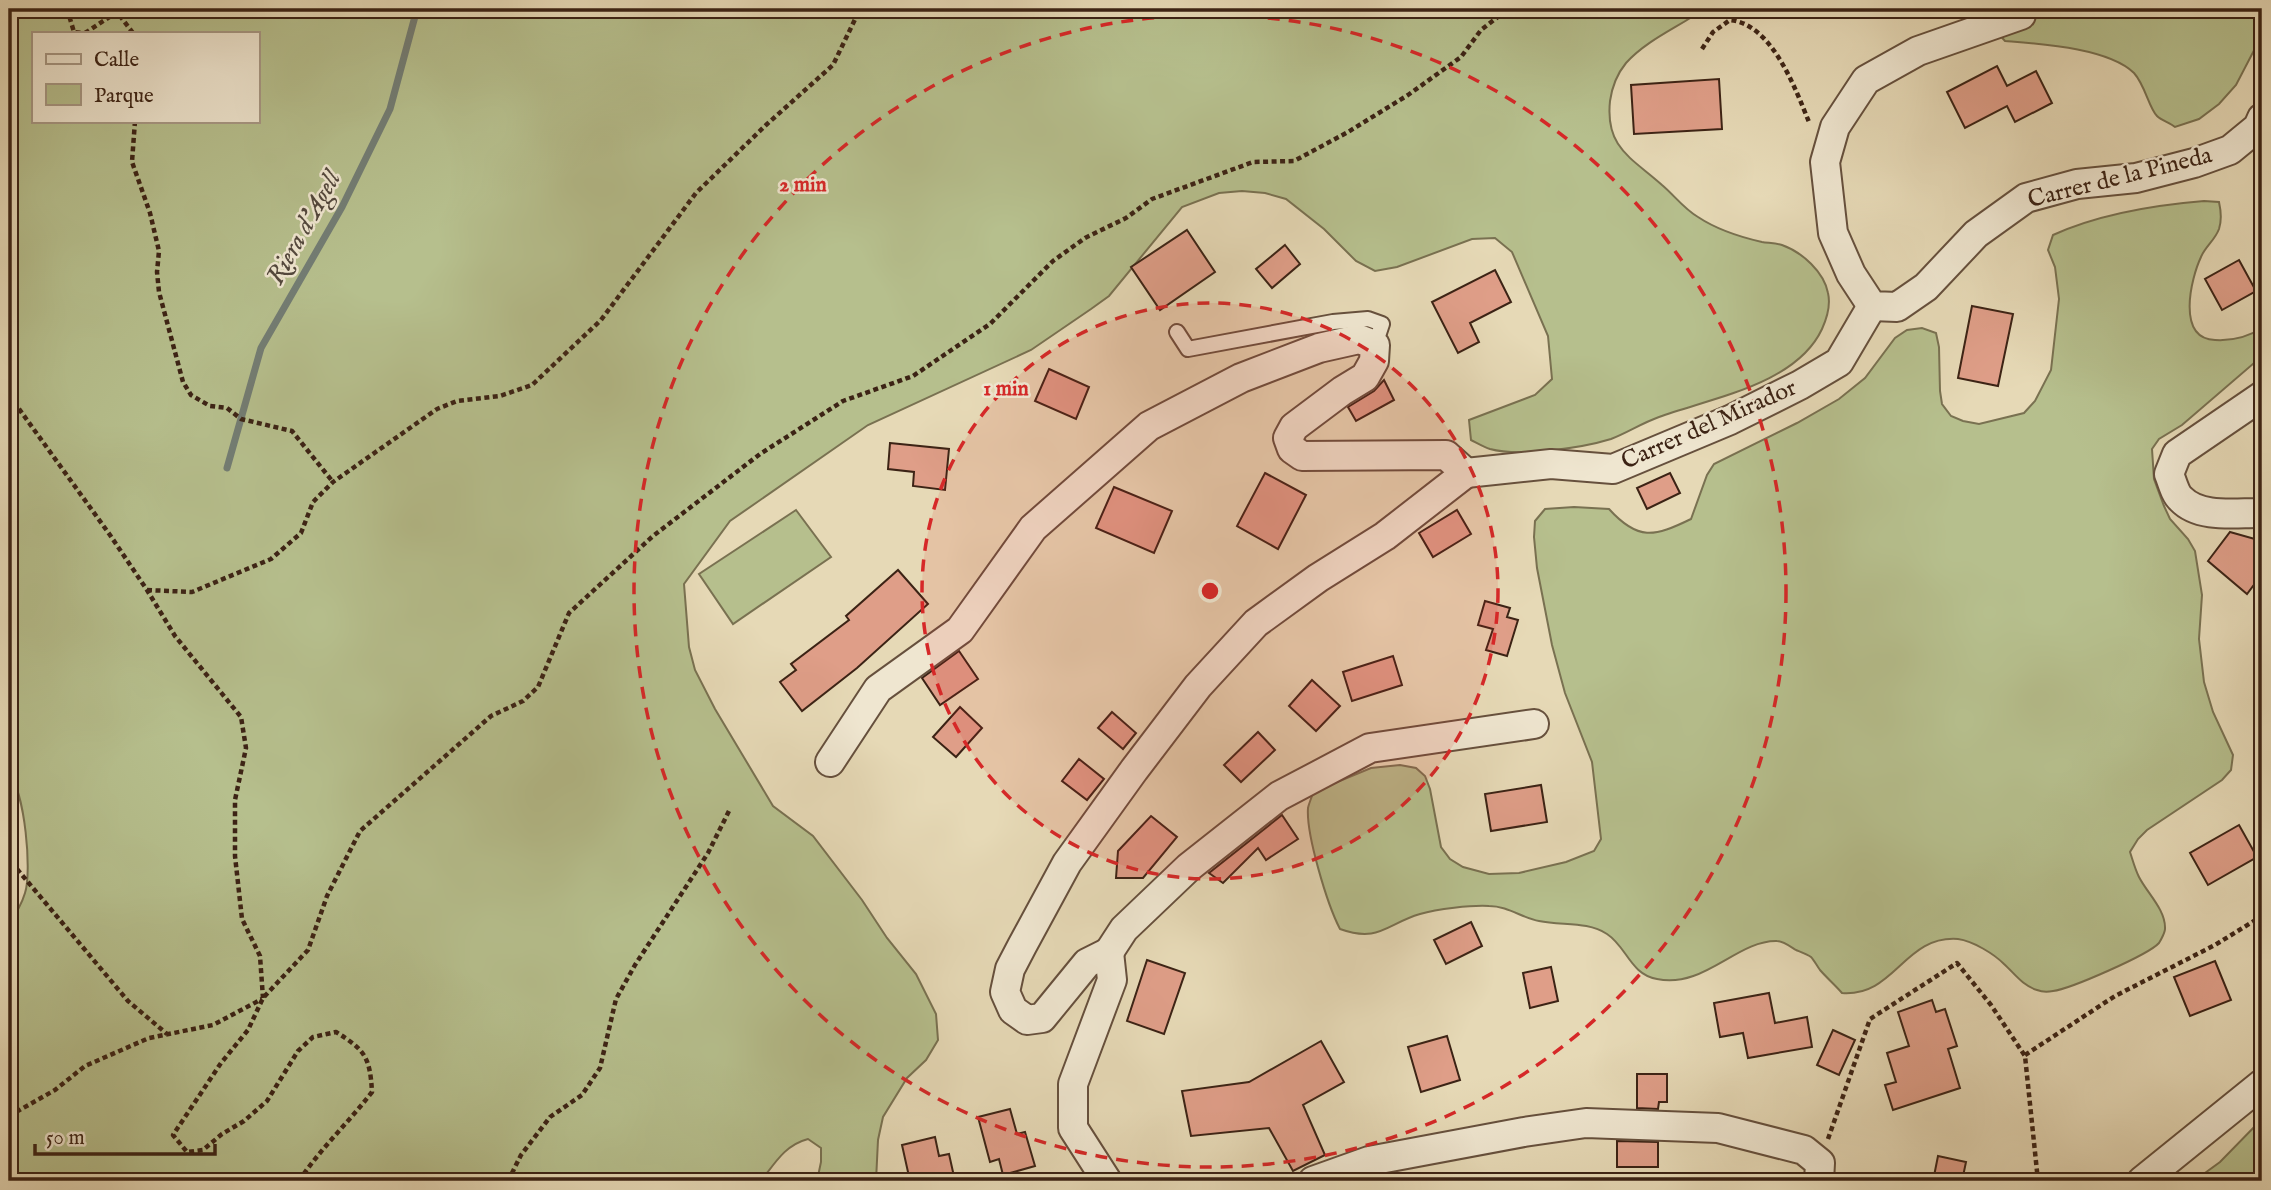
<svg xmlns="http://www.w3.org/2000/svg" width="2271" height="1190" viewBox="0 0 2271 1190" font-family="'IM FELL English',serif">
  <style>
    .green { fill: #b6bf8d; stroke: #797151; stroke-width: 2; fill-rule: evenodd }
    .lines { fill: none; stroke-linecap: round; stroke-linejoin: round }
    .stream { stroke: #737d74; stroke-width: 7 }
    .building { fill: #df9e88; stroke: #3c2315; stroke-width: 2 }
    .lane-casing { stroke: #66503d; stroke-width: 18 }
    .street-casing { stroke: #66503d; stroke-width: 32 }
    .path { stroke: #3c2315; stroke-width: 4.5; stroke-dasharray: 5 3.5; stroke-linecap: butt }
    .lane { stroke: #efe6d0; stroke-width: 14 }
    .street { stroke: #efe6d0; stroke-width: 28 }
    .ring { fill: none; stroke: #d62828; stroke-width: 3.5; stroke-dasharray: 12 9 }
    .labels { text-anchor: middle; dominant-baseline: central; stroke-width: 5; stroke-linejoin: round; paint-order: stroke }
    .street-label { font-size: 24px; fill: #3c2315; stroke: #efe6d0 }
    .water-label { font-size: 26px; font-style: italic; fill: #53483d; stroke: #efe6d0 }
    .centre { fill: #d62828; stroke: #efe6d0; stroke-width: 3.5 }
    .ring-label { font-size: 21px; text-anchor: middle; font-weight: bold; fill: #d62828; stroke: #efe6d0; stroke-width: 5; stroke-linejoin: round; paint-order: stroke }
  </style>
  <rect width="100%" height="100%" fill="#e6d9b6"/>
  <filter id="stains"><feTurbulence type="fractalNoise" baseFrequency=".00286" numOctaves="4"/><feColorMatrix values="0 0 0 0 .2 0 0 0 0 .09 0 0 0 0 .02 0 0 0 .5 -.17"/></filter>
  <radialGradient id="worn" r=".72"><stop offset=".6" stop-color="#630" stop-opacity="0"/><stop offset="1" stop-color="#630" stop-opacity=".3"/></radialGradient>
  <!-- green -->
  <g class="green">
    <path d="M9 9H1704C1679 27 1648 39 1626 63 1617 74 1612 87 1610 101 1605 148 1632 158 1662 185 1674 195 1684 209 1698 217 1716 229 1740 237 1762 242 1768 243 1776 243 1782 245 1802 252 1824 272 1828 293 1831 306 1827 318 1822 329 1796 385 1710 398 1659 417 1642 423 1627 433 1611 439 1582 448 1519 457 1490 449 1484 447 1477 443 1471 440L1469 420 1535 395 1552 379 1548 336 1512 252 1495 238 1472 239 1397 267 1375 271 1356 261 1324 229 1286 199 1265 193 1242 191 1219 193 1182 207 1109 296 1091 309 1031 350 868 425 730 521 684 584 689 647 695 670 715 709 773 806 813 836 862 900 887 938 916 974 936 1014 938 1040 926 1060 907 1078 883 1117 878 1140 876 1181H817L821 1162V1148L808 1139C785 1145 775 1163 761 1181H9V922C15 915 22 903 25 893 32 872 25 791 9 775ZM33 33H257V121H33Z"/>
    <path d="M1976 9H2262V35L2236 85 2219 104 2199 119 2175 127C2170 123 2161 120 2157 116 2149 108 2145 85 2134 73 2108 48 2041 44 2005 41Z"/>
    <path d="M2204 201 2219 202C2221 211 2222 220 2219 229 2215 240 2205 247 2201 257 2191 278 2176 339 2215 340 2232 341 2248 337 2262 328V359L2254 363 2182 425 2159 439 2152 449 2154 479 2164 506 2170 519 2188 539 2195 551 2202 595 2199 639 2204 682 2213 712 2233 755 2231 770 2222 780 2147 830 2138 839 2130 852C2133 861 2135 869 2139 877 2147 893 2166 910 2165 929 2165 932 2161 940 2159 943 2148 955 2070 989 2053 991 2048 992 2042 992 2037 990 2023 986 2015 974 2004 964 1994 954 1973 941 1958 939 1904 935 1895 997 1842 993 1835 985 1827 978 1820 970 1817 966 1814 960 1811 957 1807 954 1801 952 1796 950 1791 947 1783 941 1777 941 1737 940 1704 989 1657 979 1630 974 1627 947 1607 934 1587 921 1562 926 1539 921 1522 918 1508 906 1489 906 1471 905 1437 909 1420 914 1386 924 1379 943 1340 929 1327 904 1306 834 1308 808 1309 803 1312 797 1313 792L1371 768 1400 765 1416 768 1425 776 1430 789 1441 847 1450 859 1463 867 1489 874 1519 873 1566 862 1594 851 1601 839 1592 762 1565 693 1552 645 1537 568 1534 537 1535 521 1545 509 1574 507 1609 509C1638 541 1654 537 1691 519L1707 475 1714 464 1797 423 1839 399 1865 378 1895 338 1907 330 1922 328 1936 333 1939 347 1940 391 1942 404 1951 416 1963 421 1979 424 2024 413 2035 401 2051 370 2059 299 2055 267 2048 250 2053 235C2097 215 2155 205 2204 201Z"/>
    <path d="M796 510 831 557 733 624 699 574Z"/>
    <path d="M2262 1119V1181H2194L2220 1162Z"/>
  </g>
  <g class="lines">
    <!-- stream -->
    <path class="stream" d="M227 468 261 348 342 207 390 109 417 9"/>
  </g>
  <!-- building -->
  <g class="building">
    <path d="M1997 66 2007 86 2036 71 2052 103 2015 122 2007 106 1965 128 1947 92Z"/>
    <path d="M1719 79 1722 129 1634 134 1631 85Z"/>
    <path d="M1187 230 1215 272 1160 310 1131 267Z"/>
    <path d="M1285 245 1300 264 1272 288 1256 269Z"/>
    <path d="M2239 260 2256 291 2222 310 2205 279Z"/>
    <path d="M1495 270 1511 302 1470 323 1479 342 1458 353 1432 302Z"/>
    <path d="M1972 306 2013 314 1998 386 1958 378Z"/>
    <path d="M1049 369 1089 387 1076 419 1035 401Z"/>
    <path d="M1384 380 1394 400 1356 421 1348 407 1374 391Z"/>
    <path d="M890 443 949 449 945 490 913 486 914 472 888 469Z"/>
    <path d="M1265 473 1306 495 1278 549 1237 526Z"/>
    <path d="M1670 473 1680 493 1647 509 1637 488Z"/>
    <path d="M1114 487 1172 511 1154 553 1096 528Z"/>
    <path d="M1457 510 1471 534 1433 557 1419 533Z"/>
    <path d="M2230 532 2262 541V574L2247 594 2208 561Z"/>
    <path d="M898 570 928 604 857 668 802 711 780 682 796 670 791 664 849 620 846 616Z"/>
    <path d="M1485 601 1510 608 1507 617 1518 620 1507 656 1486 650 1493 629 1478 625Z"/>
    <path d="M959 651 978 679 940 705 922 678Z"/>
    <path d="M1393 656 1402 685 1352 701 1343 672Z"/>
    <path d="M1312 680 1340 706 1316 731 1289 706Z"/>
    <path d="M960 707 982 728 956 757 933 737Z"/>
    <path d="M1112 712 1136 733 1123 749 1098 728Z"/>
    <path d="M1258 732 1275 750 1241 782 1224 765Z"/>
    <path d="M1079 759 1104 779 1087 800 1062 781Z"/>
    <path d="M1541 785 1547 822 1491 831 1485 794Z"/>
    <path d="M1282 815 1298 839 1266 860 1258 848 1223 883 1209 873Z"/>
    <path d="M1151 816 1177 837 1143 878H1116L1118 851Z"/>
    <path d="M2239 825 2257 857 2208 885 2190 853Z"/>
    <path d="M1471 922 1482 946 1446 964 1434 940Z"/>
    <path d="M1147 960 1185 973 1164 1034 1127 1021Z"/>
    <path d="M2215 961 2231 1000 2190 1016 2174 977Z"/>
    <path d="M1551 967 1558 1001 1530 1008 1523 973Z"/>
    <path d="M1769 993 1775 1023 1807 1017 1812 1047 1748 1058 1743 1033 1720 1037 1714 1003Z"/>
    <path d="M1932 1000 1936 1012 1945 1009 1957 1046 1948 1049 1960 1088 1893 1110 1885 1085 1896 1082 1887 1053 1909 1046 1898 1012Z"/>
    <path d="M1833 1030 1855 1040 1839 1075 1817 1065Z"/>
    <path d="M1447 1036 1460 1080 1421 1092 1408 1047Z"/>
    <path d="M1321 1041 1344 1082 1303 1105 1325 1155 1293 1171 1269 1128 1191 1136 1182 1091 1249 1082Z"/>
    <path d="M1637 1074H1667V1102H1659L1658 1109 1637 1108Z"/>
    <path d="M1010 1109 1017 1134 1025 1132 1035 1166 1003 1175 999 1159 990 1162 978 1117Z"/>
    <path d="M935 1137 939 1156 949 1154 955 1181H910L902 1145Z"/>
    <path d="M1617 1141 1658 1142V1167H1617Z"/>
    <path d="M1938 1156 1966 1162 1962 1181H1933Z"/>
  </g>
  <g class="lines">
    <defs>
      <path id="lane" d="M1177 332 1188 349 1333 322 1368 319 1382 324 1375 345"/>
      <g id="street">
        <path d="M2021 15 1918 51 1866 80 1835 127 1825 162 1833 233 1851 274 1872 306 1897 307 1926 287 1976 234 2026 198 2077 184 2136 178 2194 163 2230 150 2258 127 2262 118"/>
        <path d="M2262 396 2177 454 2169 474C2172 481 2175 494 2181 499 2199 518 2234 513 2257 513L2262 511"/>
        <path d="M1466 473 1551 464 1613 469 1730 420 1800 385 1839 362 1872 306"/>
        <path d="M830 762 878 689 960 630 1033 528 1149 426 1241 378 1319 348 1359 339 1375 345 1374 361 1365 377 1342 391 1294 427 1288 438 1292 449 1302 456 1446 455 1466 473"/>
        <path d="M1109 952 1087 963 1042 1018 1027 1020 1013 1010 1005 992 1010 969 1022 946 1067 863 1134 770 1198 686 1256 623 1318 578 1385 536 1466 473"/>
        <path d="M1109 952 1124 929 1189 867 1279 796 1370 748 1534 724"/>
        <path d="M1107 1181 1073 1128V1084L1112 980 1109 952"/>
        <path d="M1313 1181 1369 1161 1524 1132 1586 1123 1718 1128 1804 1150 1820 1163 1819 1181"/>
        <path d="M2142 1181 2262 1084"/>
      </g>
    </defs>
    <!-- lane casing -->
    <use href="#lane" class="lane-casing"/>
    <!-- street casing -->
    <use href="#street" class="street-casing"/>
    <!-- path -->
    <g class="path">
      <path d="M67 9 74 32 84 33"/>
      <path d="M1812 9 1845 11 1880 9"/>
      <path d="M1913 9 1939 15"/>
      <path d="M85 33 117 12 133 33"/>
      <path d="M1702 49 1713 32 1730 20C1772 24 1795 88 1809 122"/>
      <path d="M135 121 132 162 150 213 159 251 157 272 159 292 183 382 191 395 210 406 227 408 241 419 292 431 333 482"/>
      <path d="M9 395 110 535 147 590 175 636 241 717 246 748 235 800V856L242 919 260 956 263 998"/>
      <path d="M147 590 192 592 271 559 301 533 313 502 333 482 437 409 457 401 500 396 532 385 601 320 696 193 766 125 833 65 860 9"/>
      <path d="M17 869 128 1001 167 1034"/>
      <path d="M2025 1055 2115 996 2215 945 2262 916"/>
      <path d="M9 1116 55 1090 85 1066 149 1038 213 1025 262 999"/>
      <path d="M1828 1139 1870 1019 1957 963 1991 1005 2025 1056 2038 1181"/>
      <path d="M299 1181C320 1149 349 1122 372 1092 370 1057 365 1050 336 1032L313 1037 298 1051 267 1101 244 1121 222 1134 203 1150 187 1152 173 1135 221 1063 248 1030 263 998 308 950 327 896 360 831 491 716 523 701 538 687 569 613 653 536 760 454 843 401 913 376 990 324 1053 261 1085 238 1126 218 1152 199 1253 162 1294 161 1348 132 1408 95 1461 57 1481 30 1508 9"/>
      <path d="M508 1181 521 1155 550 1117 582 1095 600 1068 616 999 635 965 708 853 729 811"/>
    </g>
    <!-- lane -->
    <use href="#lane" class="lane"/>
    <!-- street -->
    <use href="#street" class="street"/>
  </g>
  <!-- distance rings -->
  <circle cx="1210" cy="591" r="288" fill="#d62828" fill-opacity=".12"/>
  <g class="ring">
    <circle cx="1210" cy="591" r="288"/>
    <circle cx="1210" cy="591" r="576"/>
  </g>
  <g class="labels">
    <!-- street labels -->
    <g class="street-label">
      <text transform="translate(2120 178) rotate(-14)">Carrer de la Pineda</text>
      <text transform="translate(1709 425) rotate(-24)">Carrer del Mirador</text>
    </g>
    <!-- water labels -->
    <g class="water-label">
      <text transform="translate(304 228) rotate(-61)">Riera d'Agell</text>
    </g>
  </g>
  <circle cx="1210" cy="591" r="10" class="centre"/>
  <g class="ring-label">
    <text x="803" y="191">2 min</text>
    <text x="1006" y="395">1 min</text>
  </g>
  <!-- margin -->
  <rect width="2271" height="1190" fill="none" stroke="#e6d9b6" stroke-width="35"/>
  <rect x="10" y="10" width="2250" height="1169" fill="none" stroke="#3c2315" stroke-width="3.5"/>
  <rect x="18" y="18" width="2236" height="1155" fill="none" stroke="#3c2315" stroke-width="2"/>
  <!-- legend -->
  <rect x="32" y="32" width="228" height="91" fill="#efe6d0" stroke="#a79885" stroke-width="2"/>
  <rect x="46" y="54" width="35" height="10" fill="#efe6d0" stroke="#a79885" stroke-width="2"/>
  <text x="94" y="66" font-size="21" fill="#3c2315">Calle</text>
  <rect x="46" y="84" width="35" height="21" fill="#b6bf8d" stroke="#a79885" stroke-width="2"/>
  <text x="94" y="102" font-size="21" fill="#3c2315">Parque</text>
  <!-- scale -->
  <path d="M35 1144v10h180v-10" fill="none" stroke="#3c2315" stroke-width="3.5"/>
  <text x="46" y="1144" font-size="21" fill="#3c2315" stroke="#efe6d0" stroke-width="5" paint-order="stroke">50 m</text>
  <rect width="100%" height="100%" filter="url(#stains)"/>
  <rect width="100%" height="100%" fill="url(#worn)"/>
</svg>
